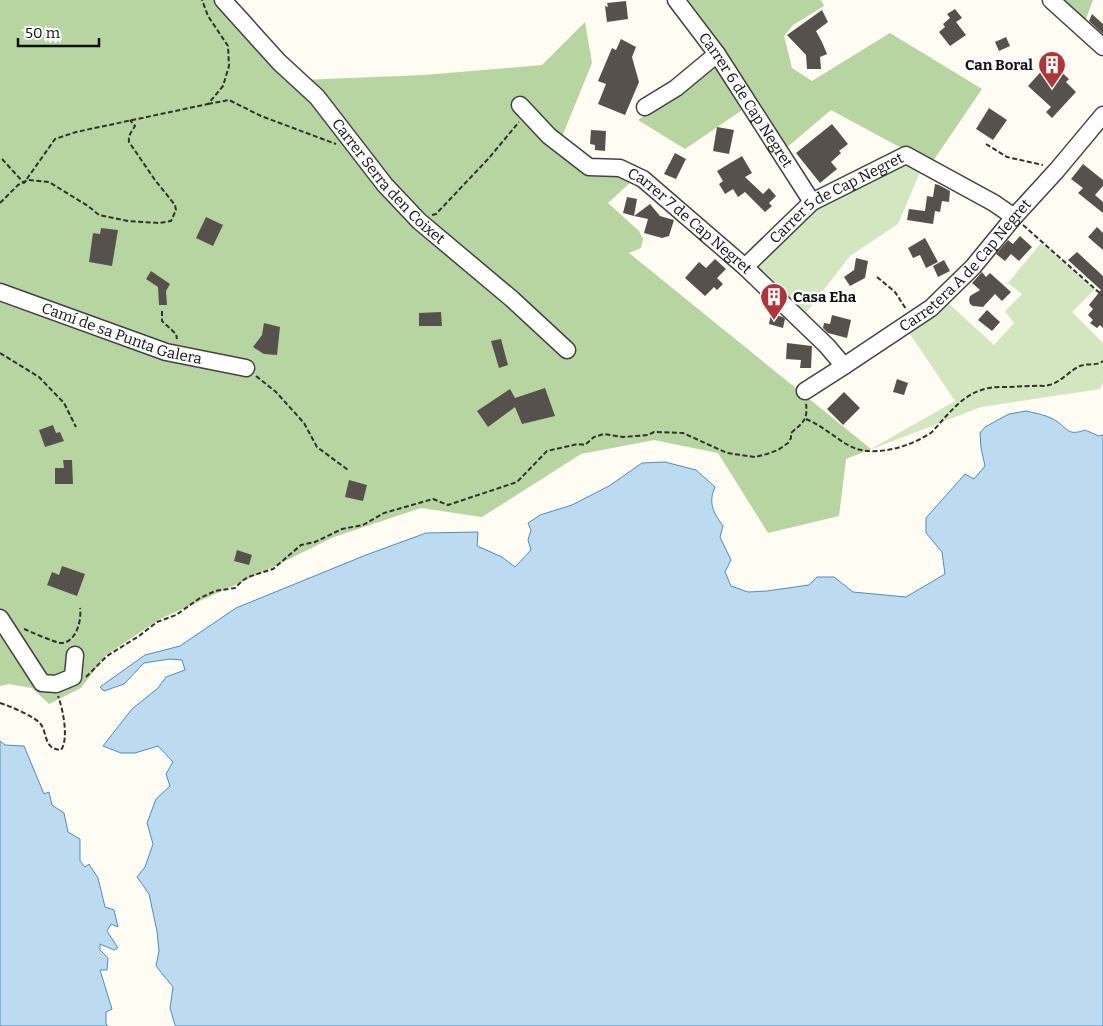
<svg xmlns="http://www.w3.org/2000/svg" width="1103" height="1026" viewBox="0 0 1103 1026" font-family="Bitter,serif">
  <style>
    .green { fill: #d2e6bf }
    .forest { fill: #b6d5a0 }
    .water { fill: #bcdbf1; stroke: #4a8ec1 }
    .building { fill: #57514d }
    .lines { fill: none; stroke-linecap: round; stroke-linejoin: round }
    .minor-casing { stroke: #424242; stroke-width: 19 }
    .path { stroke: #313131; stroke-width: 2; stroke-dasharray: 5 2.5; stroke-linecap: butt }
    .minor { stroke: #fff; stroke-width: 16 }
    .labels { text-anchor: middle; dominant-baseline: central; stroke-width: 5; stroke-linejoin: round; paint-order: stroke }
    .poi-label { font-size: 15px; font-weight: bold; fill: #0f0f0f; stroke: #fff; text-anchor: end }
    .street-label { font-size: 15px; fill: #0f0f0f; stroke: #fff }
  </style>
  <rect width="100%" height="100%" fill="#fefcf3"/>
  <!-- green -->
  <g class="green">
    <path d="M909 163 921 170 898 224 850 256 802 318 751 268 810 211 901 164Z"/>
    <path d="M1041 243 1095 289 1072 312 1103 343V383L1100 389 981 407 846 459 871 449 955 401 908 331 947 302 994 345 1014 323 1005 311 1022 294 1008 283Z"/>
  </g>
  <!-- forest -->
  <g class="forest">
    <path d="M0 0H225L301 80 424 75 542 65 585 22 592 63 557 149 632 181 608 203 639 231 643 239 641 248 629 253 871 449 846 459 839 516 768 533 718 453 654 440 581 454 482 517 421 508 334 537 242 582 160 619 106 655 81 688 49 704 32 688 9 684 0 686Z"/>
    <path d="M685 0H821L824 6 793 25 784 36 792 68 812 81 890 33 982 89 931 164 831 110 785 149 754 102 685 149 638 120 727 59Z"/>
    <path d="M1057 0H1093L1084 24Z"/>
  </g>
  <!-- water -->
  <g class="water">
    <path d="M1026 411C1035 413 1046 415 1053 419 1068 427 1066 437 1085 430L1099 436 1103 435V1026H176L175 1025 170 1008 173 987 156 966 159 951 157 931 149 894 137 877 145 867 153 844 147 823 156 799 170 786 166 774 173 762 158 746 135 753H121L103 746 132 709 158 688 166 677 185 670 182 660 170 659 144 663 124 684 104 691 100 687 145 655 180 646 236 608 366 555 426 533 478 532 477 546 502 557 515 567 531 550 528 540 531 530 528 523 540 515 572 505 609 486 642 463 665 462 696 470 715 487C708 503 713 512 723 526L720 537 731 560 725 572 731 586 748 592 767 591 809 585 817 577H834L853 592 906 597 945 574 942 552 926 533V518L965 474 974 479 985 466 981 448 980 433 985 427 1009 414Z"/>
    <path d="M0 741 5 745 24 746 44 794 49 792 52 805 64 813 68 832 80 839V861L85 867 89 864 98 878 105 907 114 910 118 927 111 924 107 931 118 948 114 950 100 944V950L108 958 107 970H100L112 1009 106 1012V1024L108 1026H0Z"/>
  </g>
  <!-- building -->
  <g class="building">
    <path d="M626 1 628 19 607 22 605 6 608 7 607 3Z"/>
    <path d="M955 9 962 18 956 22 966 35 950 46 939 32 945 27 943 24 950 18 947 14Z"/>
    <path d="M822 10 828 22 816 31 822 42 827 54 820 57 821 69H807L806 55 787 35Z"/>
    <path d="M1092 14 1103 24V34L1089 21Z"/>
    <path d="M1006 37 1010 46 999 51 995 42Z"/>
    <path d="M621 39 636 47 632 57 639 82 625 115 598 104 606 84 598 81 612 48 616 50Z"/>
    <path d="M1046 66 1052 71 1056 67 1069 79 1066 82 1076 92 1052 118 1046 112 1051 107 1028 86Z"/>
    <path d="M989 108 1007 120 993 140 976 129Z"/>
    <path d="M832 124 848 144 839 151 841 153 831 162 837 169 820 183 796 153Z"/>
    <path d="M717 127 734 130 729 154 713 151Z"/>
    <path d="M591 130 606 131 605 151 595 150V145L590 144Z"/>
    <path d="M675 153 686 159 676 179 664 174Z"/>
    <path d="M742 156 752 173 745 177 763 194 769 188 776 196 769 203 772 206 765 212 745 192 738 197 733 189 725 194 719 184 723 181 717 171Z"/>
    <path d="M1083 164 1103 180V186L1095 195 1103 202V213L1078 193 1083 188 1071 179Z"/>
    <path d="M935 184 939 185 950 191 949 202 942 201 940 212 935 211 933 224 907 220 909 209 925 211 927 196 933 197Z"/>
    <path d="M627 197 637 199 634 216 623 213Z"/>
    <path d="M650 204 660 216 674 220 669 236 662 238 644 233 648 219 634 216Z"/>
    <path d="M206 217 223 225 213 246 196 238Z"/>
    <path d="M1097 227 1103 233V250L1088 237Z"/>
    <path d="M101 228 118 230 112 266 89 262 93 233 100 234Z"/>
    <path d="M1020 236 1032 247 1019 261 1011 254 1005 261 996 254 1008 240 1013 244Z"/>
    <path d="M925 238 938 262 926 268 920 255 913 258 908 248Z"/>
    <path d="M1077 252 1103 276V328L1100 325 1097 328 1090 323 1093 320 1088 315 1093 309 1089 305 1101 290 1068 260Z"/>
    <path d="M856 258 868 261 865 278 850 286 844 277 854 270Z"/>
    <path d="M715 259 726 269 717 278 723 284 717 290 714 287 705 296 685 278 699 262 706 268Z"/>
    <path d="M944 260 950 271 938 277 933 266Z"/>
    <path d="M151 271 170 284 166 291 167 305H159L158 287 146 279Z"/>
    <path d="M982 272 986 277 990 273 1011 292 1002 301 995 294 983 307 973 306 970 304 969 300 970 296 980 290 972 283Z"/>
    <path d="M987 310 1000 322 992 331 978 320Z"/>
    <path d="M441 312 442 326H419V313Z"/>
    <path d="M771 314 783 317 785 319 783 328 769 324Z"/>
    <path d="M832 315 851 320 847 338 828 333 823 328 824 323 830 324Z"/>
    <path d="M264 323 280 327 277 355 264 354 253 347 262 335Z"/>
    <path d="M501 339 508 365 499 368 491 341Z"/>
    <path d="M787 343 812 346 811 368H800L801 360 786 359Z"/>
    <path d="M897 379 908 383 904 395 893 392Z"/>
    <path d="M545 388 555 416 522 424 515 407 488 427 477 411 510 389 515 398Z"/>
    <path d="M844 392 860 408 843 425 827 409Z"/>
    <path d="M53 425 56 433 60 432 64 441 45 447 39 430Z"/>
    <path d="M63 460H72L73 484H55V468H64Z"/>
    <path d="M349 480 367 485 363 501 345 497Z"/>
    <path d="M237 550 252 555 249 565 234 561Z"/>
    <path d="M62 566 85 574 77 596 47 585 52 572 59 575Z"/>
  </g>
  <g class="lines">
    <defs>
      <g id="minor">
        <path id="s1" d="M223 0 279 62 317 97 385 185 419 221 512 299 567 350"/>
        <path id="s2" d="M676 0 717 54 812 202"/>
        <path d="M1051 0 1103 47"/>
        <path id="s3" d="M520 105 549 136 589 167 620 168 643 179 745 267 827 346 844 366"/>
        <path d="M645 107 676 88 717 54"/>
        <path id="s4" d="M745 267 812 202 906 155 994 203 1014 217"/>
        <path id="s5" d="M0 292 166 352 246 368"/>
        <path id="s6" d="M805 391 844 366 931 308 973 267 1014 217 1057 170 1103 115"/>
        <path d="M0 618 42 683 56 684 73 677 75 655"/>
      </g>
    </defs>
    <!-- minor casing -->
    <use href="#minor" class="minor-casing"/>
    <!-- path -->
    <g class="path">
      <path d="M208 104 229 100 261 116 336 144"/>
      <path d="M986 144 1007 157 1043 165"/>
      <path d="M2 159 24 183 55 139 76 132 208 104 223 86 229 66 228 46 208 16 202 0"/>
      <path d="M0 203 18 185 28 180 49 182 88 206 99 215 128 221 159 223 171 221 176 210 175 205 155 180 129 142C128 135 132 131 135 126L130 120"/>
      <path d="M432 215 436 214 489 158 519 122"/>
      <path d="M1023 225 1103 296"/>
      <path d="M877 277 895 292 906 309"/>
      <path d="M162 311V321L176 334 177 339"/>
      <path d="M0 353 39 377 64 403 76 427"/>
      <path d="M256 376 276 392 304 423 317 447 348 470"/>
      <path d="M806 419C821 425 834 437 848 445 871 459 911 447 932 432 953 409 968 386 1003 387 1013 387 1023 386 1033 386 1039 385 1044 387 1049 385 1061 382 1067 373 1078 367 1086 362 1096 367 1103 361"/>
      <path d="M24 629C31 632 56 643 61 643 76 643 82 620 80 608"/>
      <path d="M86 677 107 656 139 636 157 622 176 615 200 598 215 591 235 588 242 581 248 577 273 569 301 545 315 542 342 529 363 525 384 513 433 499 448 505 517 482 547 451 578 444 585 445 594 437 604 434 623 437 648 435 654 432 683 433 727 453 755 457 767 454 778 450 788 443 791 438V433C803 422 808 421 806 403"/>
      <path d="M0 703C10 706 33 716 40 723 48 733 43 749 61 750 69 739 63 709 58 696"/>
    </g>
    <!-- minor -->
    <use href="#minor" class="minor"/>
  </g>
  <!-- icons -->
  <defs>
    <symbol id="building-pin" viewBox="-11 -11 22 30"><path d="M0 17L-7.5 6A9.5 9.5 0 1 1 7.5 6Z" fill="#b33436" stroke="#fff"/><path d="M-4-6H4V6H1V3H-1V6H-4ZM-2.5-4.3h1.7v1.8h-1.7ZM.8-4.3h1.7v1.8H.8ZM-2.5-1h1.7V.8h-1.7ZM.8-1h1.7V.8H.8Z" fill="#fff"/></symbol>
  </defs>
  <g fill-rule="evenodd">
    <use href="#building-pin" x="1036" y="49" width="32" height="43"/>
    <use href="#building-pin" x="758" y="281" width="32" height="43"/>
  </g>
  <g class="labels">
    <!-- poi labels -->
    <g class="poi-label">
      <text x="1033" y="65">Can Boral</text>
      <text x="793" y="297" text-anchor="start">Casa Eha</text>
    </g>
    <!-- street labels -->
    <g class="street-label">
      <text stroke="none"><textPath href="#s2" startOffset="122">Carrer 6 de Cap Negret</textPath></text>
      <text stroke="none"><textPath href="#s1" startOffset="246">Carrer Serra den Coixet</textPath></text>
      <text stroke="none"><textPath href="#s4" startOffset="116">Carrer 5 de Cap Negret</textPath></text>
      <text stroke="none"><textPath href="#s3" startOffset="212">Carrer 7 de Cap Negret</textPath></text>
      <text stroke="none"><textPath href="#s6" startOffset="205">Carretera A de Cap Negret</textPath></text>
      <text stroke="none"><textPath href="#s5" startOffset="129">Camí de sa Punta Galera</textPath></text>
    </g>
  </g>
  <!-- scale -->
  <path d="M18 38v8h81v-8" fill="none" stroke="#0f0f0f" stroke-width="2.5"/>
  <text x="25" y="38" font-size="15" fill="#0f0f0f" stroke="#ffffff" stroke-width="4" paint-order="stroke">50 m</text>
</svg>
